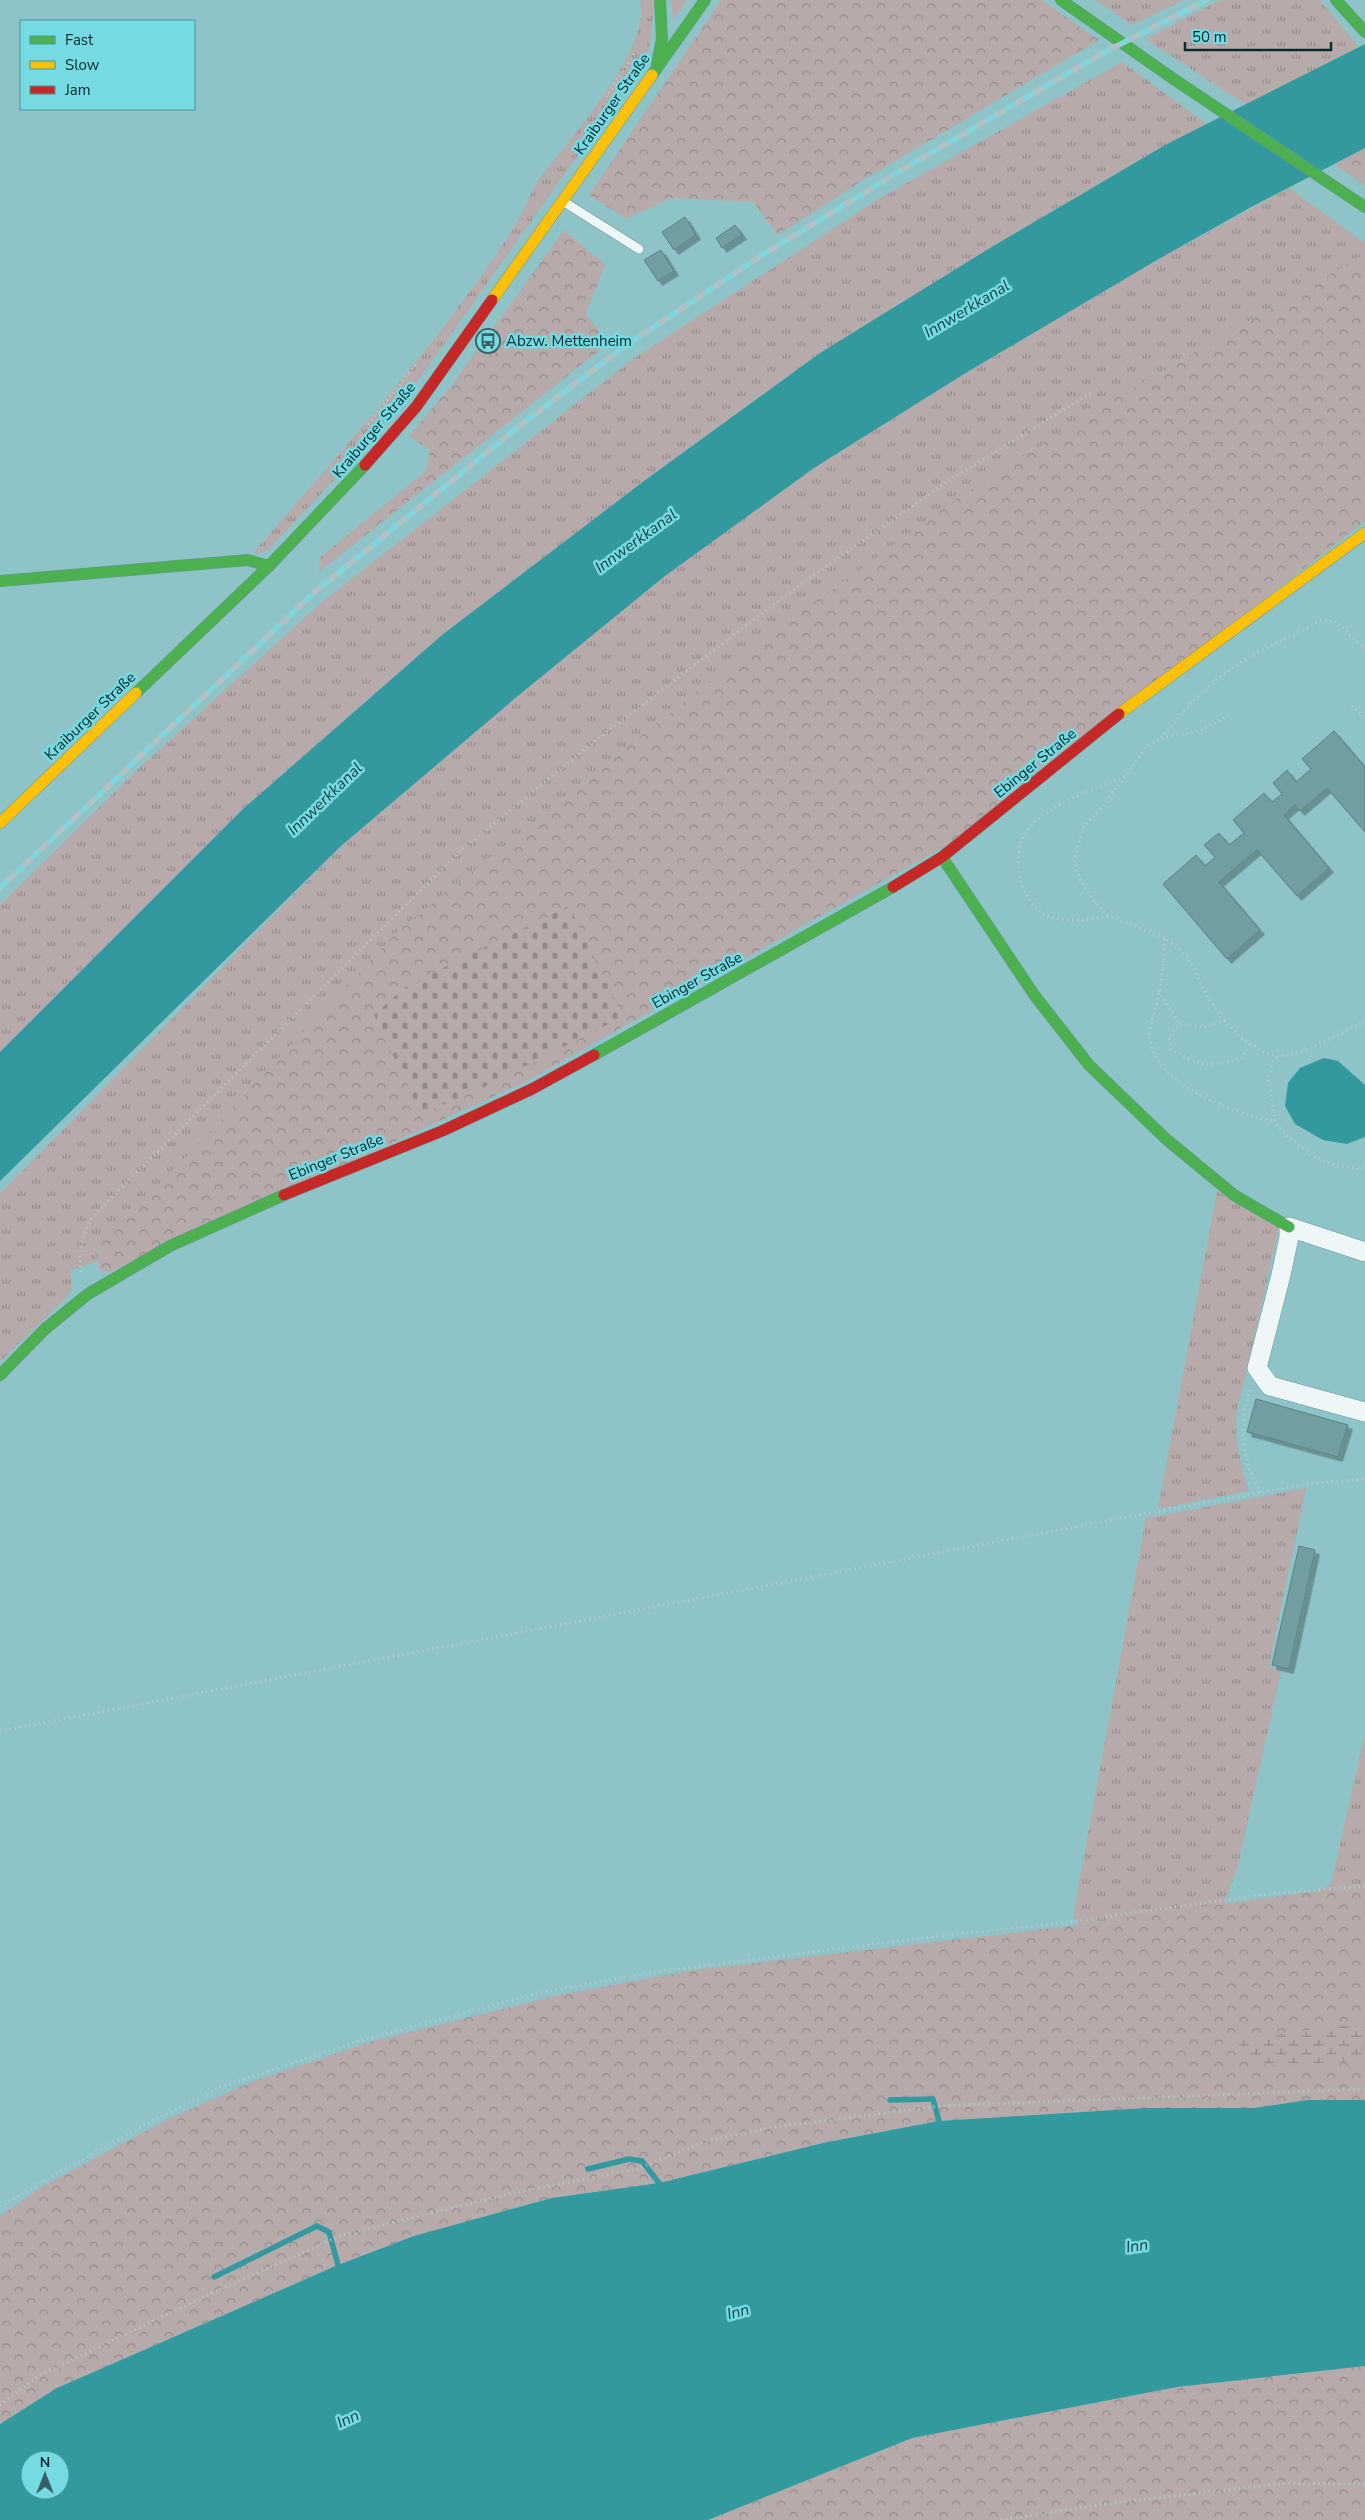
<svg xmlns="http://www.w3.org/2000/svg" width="1365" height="2520" viewBox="0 0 1365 2520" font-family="'Nunito Sans',sans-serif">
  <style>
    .grass { fill: url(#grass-tufts) }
    .forest { fill: url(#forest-crowns) }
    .wetland { fill: url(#wetland-marsh) }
    .cemetery { fill: url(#cemetery-stones) }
    .water { fill: #32999f; fill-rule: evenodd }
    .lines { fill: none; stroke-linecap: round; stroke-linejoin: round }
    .stream { stroke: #32999f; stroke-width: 5.5 }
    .building { fill: #719ea1; stroke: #5b7f81; filter: url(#shadow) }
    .lane-casing { stroke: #689699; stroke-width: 10 }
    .street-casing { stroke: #689699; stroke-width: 20 }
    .fast-casing { stroke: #689699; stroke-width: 12 }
    .slow-casing { stroke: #689699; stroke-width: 12 }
    .jam-casing { stroke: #689699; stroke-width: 12 }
    .path { stroke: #bccdcf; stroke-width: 3; stroke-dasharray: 1 4; stroke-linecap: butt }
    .lane { stroke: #eef6f7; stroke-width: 9 }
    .street { stroke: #eef6f7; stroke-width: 19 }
    .fast { stroke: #4caf50; stroke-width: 11 }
    .slow { stroke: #ffc107; stroke-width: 11 }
    .jam { stroke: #c62828; stroke-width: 11 }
    .rail-casing { stroke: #b2c1c3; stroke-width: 5.5 }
    .rail { stroke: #75dae1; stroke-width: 4; stroke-dasharray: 11; stroke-linecap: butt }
    .labels { text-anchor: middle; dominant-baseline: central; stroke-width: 5; stroke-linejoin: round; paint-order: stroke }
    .street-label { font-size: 15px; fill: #082a2d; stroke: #75dae1 }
    .poi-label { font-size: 15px; fill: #082a2d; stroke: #75dae1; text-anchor: start }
    .water-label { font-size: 16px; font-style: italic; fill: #164548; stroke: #75dae1 }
  </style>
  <defs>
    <pattern id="grass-tufts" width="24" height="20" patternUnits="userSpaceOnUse" patternTransform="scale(1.25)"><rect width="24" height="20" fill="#b7aaaa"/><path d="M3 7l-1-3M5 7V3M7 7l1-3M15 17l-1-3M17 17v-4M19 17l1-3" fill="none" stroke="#938b8b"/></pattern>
    <pattern id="forest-crowns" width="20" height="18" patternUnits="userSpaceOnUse" patternTransform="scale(1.25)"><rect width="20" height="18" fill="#b7aaaa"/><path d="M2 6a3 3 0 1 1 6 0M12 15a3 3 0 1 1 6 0" fill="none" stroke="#938b8b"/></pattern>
    <pattern id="wetland-marsh" width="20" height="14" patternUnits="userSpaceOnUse" patternTransform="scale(1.25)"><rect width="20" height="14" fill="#b7aaaa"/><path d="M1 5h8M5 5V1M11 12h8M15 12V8" fill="none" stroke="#938b8b"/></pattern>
    <pattern id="cemetery-stones" width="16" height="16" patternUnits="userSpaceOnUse" patternTransform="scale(1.25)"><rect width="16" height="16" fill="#b7aaaa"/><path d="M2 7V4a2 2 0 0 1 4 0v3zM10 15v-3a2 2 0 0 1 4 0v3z" fill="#938b8b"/></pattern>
    <filter id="shadow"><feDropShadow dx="4.5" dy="4.5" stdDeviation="0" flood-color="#0004"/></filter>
  </defs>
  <rect width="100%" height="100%" fill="#8ec4c8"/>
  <!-- grass -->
  <g class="grass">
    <path d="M640 0H655L649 49 642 65 406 398 337 477 269 549 264 552 252 554C328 467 406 380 474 286 490 264 506 241 520 217 527 204 532 188 541 177 570 138 652 49 640 0Z"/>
    <path d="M671 0H687L673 20Z"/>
    <path d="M1096 0H1184L1132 25Z"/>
    <path d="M1220 0H1320L1359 47 1246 105 1145 39Z"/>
    <path d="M1122 62 1207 124 1167 144 990 248 820 353 644 481 442 635 243 809 0 1052V905L138 769 323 601 633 359 880 198Z"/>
    <path d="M1289 188 1365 243V254L1098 408 754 646 397 932 184 1159 96 1249 97 1262 70 1270 72 1282 70 1294 0 1362V1194L341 846 519 695 665 576 814 468 964 374 1157 260Z"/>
    <path d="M1217 1191 1279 1227 1242 1391C1230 1428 1239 1455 1248 1491L1158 1509Z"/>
    <path d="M1306 1488 1269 1667 1281 1672 1238 1865 1224 1905 1079 1925 1073 1916 1146 1518Z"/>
    <path d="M1365 1734V1889L1321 1890 1331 1884Z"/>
  </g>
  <!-- forest -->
  <g class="forest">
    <path d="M721 0H1042L1099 40 865 179 778 235 753 202 671 198 626 219 589 195Z"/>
    <path d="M1365 148V186L1335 164Z"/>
    <path d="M564 230 605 265 586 314 609 343 319 572 320 557 426 471 430 450 409 436 454 382Z"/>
    <path d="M1365 254V521L947 845 529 1080 108 1273 100 1271 96 1249 184 1159 397 932 754 646 955 500 1098 408Z"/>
    <path d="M1365 1889V2100H1308L1254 2108H1146L939 2121 823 2143 659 2183 552 2198 414 2236 338 2265 57 2388 0 2424V2216L43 2186 164 2121 251 2082 373 2041 558 1995 694 1970 1079 1925 1321 1890Z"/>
    <path d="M1365 2366V2520H708L912 2438 1177 2387Z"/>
  </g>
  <!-- wetland -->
  <path class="wetland" d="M1365 2022V2057L1319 2067 1257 2064 1230 2041Z"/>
  <!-- cemetery -->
  <path class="cemetery" d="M569 906 623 1017 461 1098 420 1113 374 1015 408 985Z"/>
  <!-- water -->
  <g class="water">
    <path d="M1365 44V148L1253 206 1157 260 964 374 814 468 665 576 519 695 341 846 0 1181V1052L243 809 442 635 644 481 820 353 990 248 1167 144Z"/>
    <path d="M1324 1058 1338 1061 1365 1085V1137L1347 1144 1323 1140 1295 1124 1285 1106 1288 1083 1300 1068Z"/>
    <path d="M1308 2100H1365V2366L1177 2387 912 2438 708 2520H0V2424L57 2388 338 2265 414 2236 552 2198 659 2183 823 2143 939 2121 1146 2108H1254ZM30 2460H60V2490H30Z"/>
  </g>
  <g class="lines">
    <!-- stream -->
    <g class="stream">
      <path d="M890 2100 933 2099 939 2121"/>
      <path d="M588 2169 629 2159 642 2161 659 2183"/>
      <path d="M214 2277 317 2226 329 2232 338 2265"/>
    </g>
  </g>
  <!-- building -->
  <g class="building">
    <path d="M685 217 696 235 674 250 662 232Z"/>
    <path d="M735 225 742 235 722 248 716 238Z"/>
    <path d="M661 250 674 271 658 281 644 260Z"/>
    <path d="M1334 731 1365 767V832L1327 788 1300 811 1295 805 1284 815 1329 868 1297 896 1257 850 1219 882 1260 930 1227 959 1163 884 1196 855 1205 866 1215 857 1204 845 1219 833 1229 845 1244 833 1233 820 1264 793 1272 802 1282 794 1273 783 1287 770 1296 782 1311 769 1302 759Z"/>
    <path d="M1256 1399 1348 1425 1338 1457 1247 1432Z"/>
    <path d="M1299 1546 1315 1550 1289 1669 1272 1665Z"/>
  </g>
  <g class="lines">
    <defs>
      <path id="lane" d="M564 202 639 249"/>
      <path id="street" d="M1365 1252 1289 1227V1237L1281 1275 1257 1368 1270 1386 1365 1412"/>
      <g id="fast">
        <path d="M1061 0 1175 80 1365 207"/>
        <path d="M1336 0 1365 32"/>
        <path d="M657 64 662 39 660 0"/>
        <path d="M652 75 705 0"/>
        <path d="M0 581 248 560 269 566"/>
        <path d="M136 693 269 566 365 465"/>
        <path d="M942 857 1035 996 1089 1065 1166 1139 1234 1195 1289 1227"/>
        <path d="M594 1055 893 887"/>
        <path d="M0 1375 45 1329 88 1294 170 1246 284 1195"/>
      </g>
      <g id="slow">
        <path d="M492 300 652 75"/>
        <path d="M1119 714 1365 533"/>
        <path d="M0 823 136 693"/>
      </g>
      <g id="jam">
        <path d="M365 465 416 407 492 300"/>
        <path d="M893 887 942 857 1119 714"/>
        <path d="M284 1195 442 1131 532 1089 594 1055"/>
      </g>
    </defs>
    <!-- lane casing -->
    <use href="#lane" class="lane-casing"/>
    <!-- street casing -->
    <use href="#street" class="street-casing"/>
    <!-- fast casing -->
    <use href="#fast" class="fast-casing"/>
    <!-- slow casing -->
    <use href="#slow" class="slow-casing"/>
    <!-- jam casing -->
    <use href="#jam" class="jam-casing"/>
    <!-- path -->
    <g class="path">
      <path d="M606 97 635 52"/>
      <path d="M368 424 417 363"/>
      <path d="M1365 649 1335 621 1322 620 1245 659 1217 679 1191 703 1161 738 1145 749 1108 800 1083 828 1074 862 1081 882 1095 902 1109 916 1165 938 1188 957 1207 996 1225 1021 1241 1038 1261 1051 1276 1057 1289 1055 1320 1044 1365 1021"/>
      <path d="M1352 706 1365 717"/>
      <path d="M1162 738 1202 730 1228 716"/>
      <path d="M1108 916C1089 919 1070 923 1051 917 1019 907 1007 851 1031 826 1054 801 1094 790 1125 777"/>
      <path d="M1165 939C1165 960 1161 982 1157 1003 1155 1012 1151 1020 1150 1029 1144 1083 1234 1113 1275 1122"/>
      <path d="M1159 991 1180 1024"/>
      <path d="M1225 1021 1207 1027 1180 1024 1169 1036 1171 1049C1199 1066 1209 1067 1241 1059L1250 1044"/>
      <path d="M1276 1057 1268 1076 1275 1122 1289 1138 1312 1156 1340 1167 1365 1168"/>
      <path d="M81 1272C78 1249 81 1238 92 1217L459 852 600 737 798 586 948 481 1092 392"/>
      <path d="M1250 1390C1239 1425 1241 1460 1261 1493"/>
      <path d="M0 1731 1159 1511 1313 1483 1365 1479"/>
      <path d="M0 2206 146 2124 220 2087 362 2040 543 1992 655 1972 930 1937 1062 1923 1260 1895 1365 1886"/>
      <path d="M0 2405 40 2375 208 2295 342 2235 508 2194 637 2169 707 2141 773 2127 940 2106 1365 2089"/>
      <path d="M1001 2520 1105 2504 1288 2483 1365 2484"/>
    </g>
    <!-- lane -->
    <use href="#lane" class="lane"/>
    <!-- street -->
    <use href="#street" class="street"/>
    <!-- fast -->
    <use href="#fast" class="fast"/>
    <!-- slow -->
    <use href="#slow" class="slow"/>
    <!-- jam -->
    <use href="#jam" class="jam"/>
    <defs>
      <path id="rail" d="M0 888 316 591 522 424 625 346 759 257 905 168 1103 53 1207 0"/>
    </defs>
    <!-- rail casing -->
    <use href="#rail" class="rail-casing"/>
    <!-- rail -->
    <use href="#rail" class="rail"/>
  </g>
  <!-- icons -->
  <defs>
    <symbol id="bus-ring" viewBox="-11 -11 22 22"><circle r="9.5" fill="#75dae1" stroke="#376063" stroke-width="1.5"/><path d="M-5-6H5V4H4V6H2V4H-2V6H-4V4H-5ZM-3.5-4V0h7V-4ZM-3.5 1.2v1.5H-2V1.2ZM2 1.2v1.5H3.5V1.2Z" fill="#376063"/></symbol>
  </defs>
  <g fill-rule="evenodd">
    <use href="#bus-ring" x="474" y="327" width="28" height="28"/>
  </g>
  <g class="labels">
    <!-- street labels -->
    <g class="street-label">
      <text transform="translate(612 104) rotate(-55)">Kraiburger Straße</text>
      <text transform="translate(374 430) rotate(-50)">Kraiburger Straße</text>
      <text transform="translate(90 716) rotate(-44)">Kraiburger Straße</text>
      <text transform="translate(1035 763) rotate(-39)">Ebinger Straße</text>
      <text transform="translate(697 980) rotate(-29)">Ebinger Straße</text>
      <text transform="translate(336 1157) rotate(-22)">Ebinger Straße</text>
    </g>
    <!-- poi labels -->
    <g class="poi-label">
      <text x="506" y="341">Abzw. Mettenheim</text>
    </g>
    <!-- water labels -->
    <g class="water-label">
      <text transform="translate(967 309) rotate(-31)">Innwerkkanal</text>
      <text transform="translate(636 541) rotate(-36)">Innwerkkanal</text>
      <text transform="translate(325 799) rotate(-44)">Innwerkkanal</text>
      <text transform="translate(1137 2246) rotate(-8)">Inn</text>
      <text transform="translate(738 2312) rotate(-14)">Inn</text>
      <text transform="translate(348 2419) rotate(-25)">Inn</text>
    </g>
  </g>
  <!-- legend -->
  <rect x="20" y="20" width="175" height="90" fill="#75dae1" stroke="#499499"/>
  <rect x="30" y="36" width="25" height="8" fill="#4caf50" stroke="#499499"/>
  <text x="65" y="45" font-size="15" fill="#082a2d">Fast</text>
  <rect x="30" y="61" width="25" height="8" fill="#ffc107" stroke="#499499"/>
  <text x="65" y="70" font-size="15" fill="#082a2d">Slow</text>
  <rect x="30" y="86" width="25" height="8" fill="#c62828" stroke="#499499"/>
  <text x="65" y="95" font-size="15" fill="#082a2d">Jam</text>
  <!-- north arrow -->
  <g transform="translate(45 2475)"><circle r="24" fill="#75dae1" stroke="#499499"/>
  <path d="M0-4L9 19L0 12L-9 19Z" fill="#376063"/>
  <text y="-8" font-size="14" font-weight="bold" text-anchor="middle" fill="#082a2d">N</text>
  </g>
  <!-- scale -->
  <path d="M1185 42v8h146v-8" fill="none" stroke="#082a2d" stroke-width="2.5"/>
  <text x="1192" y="42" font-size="15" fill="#082a2d" stroke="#75dae1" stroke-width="4" paint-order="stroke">50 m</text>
</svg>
